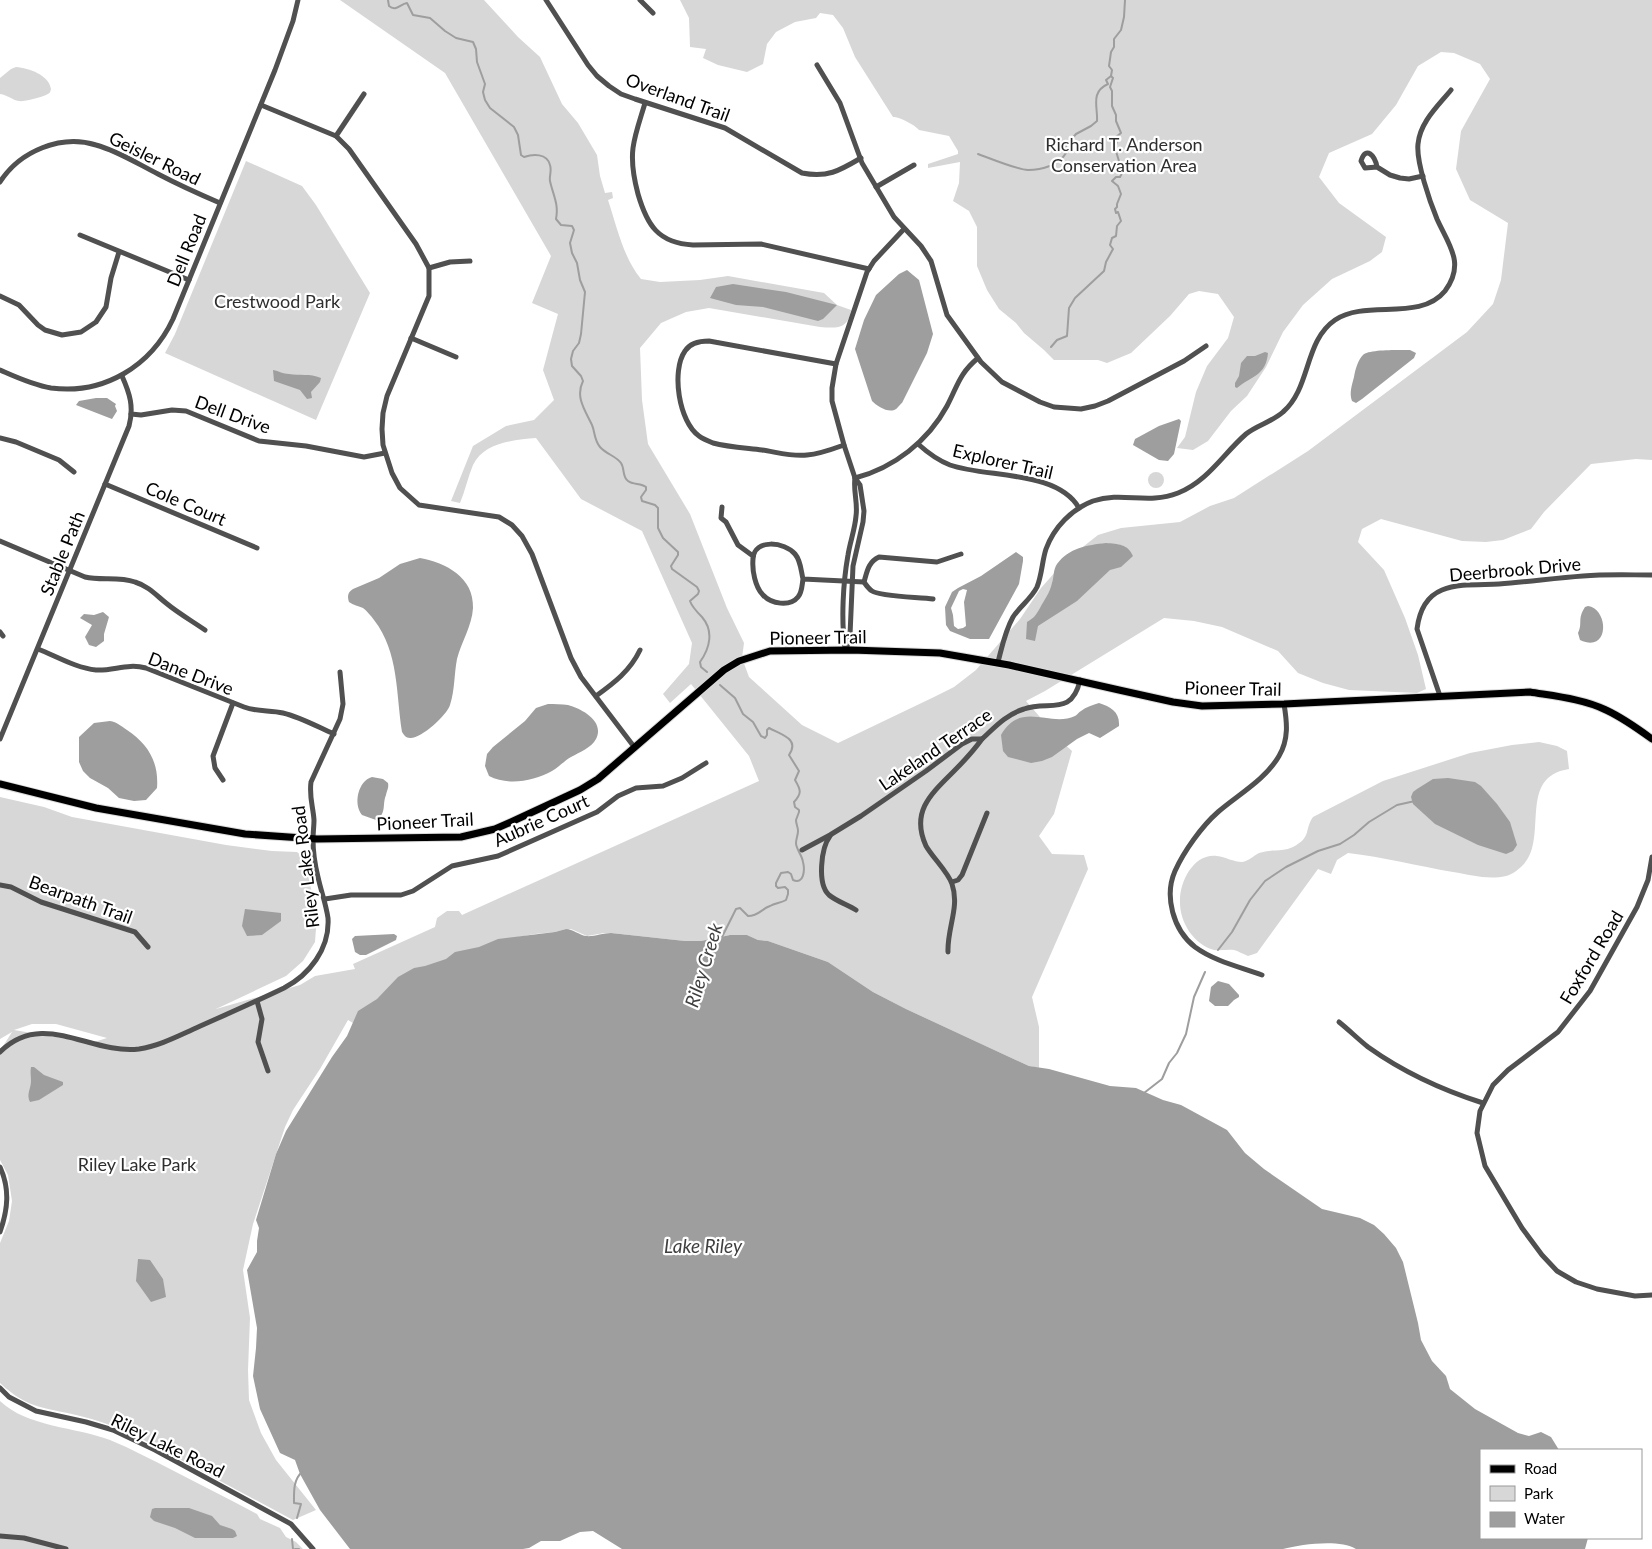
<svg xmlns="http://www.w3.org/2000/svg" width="1652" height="1549" viewBox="0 0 1652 1549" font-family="Lato,sans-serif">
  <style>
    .green { fill: #d7d7d7; fill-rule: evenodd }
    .water { fill: #9e9e9e; fill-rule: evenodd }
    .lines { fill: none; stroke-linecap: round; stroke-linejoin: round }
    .stream { stroke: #9e9e9e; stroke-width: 2 }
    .major-casing { stroke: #dbdbdb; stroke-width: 9 }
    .minor { stroke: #505050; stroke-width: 5 }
    .major { stroke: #000; stroke-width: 7 }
    .labels { text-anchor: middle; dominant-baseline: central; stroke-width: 4.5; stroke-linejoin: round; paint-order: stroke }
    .street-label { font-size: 18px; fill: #000; stroke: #fff }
    .park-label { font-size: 18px; fill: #2e2e2e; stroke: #fff }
    .water-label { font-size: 19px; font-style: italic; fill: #3f3f3f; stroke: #fff }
  </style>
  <rect width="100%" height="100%" fill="#fff"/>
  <!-- green -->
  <g class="green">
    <path d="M340 0H484L518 37 540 57 562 104 578 123 597 155 600 176 605 193 612 192 613 198 608 200C617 227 623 257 641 279L660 282 700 280 728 276 824 293 837 305 851 310C848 330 836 328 820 327L709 308 686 312 661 323 640 348 642 400 648 444 690 514 727 608 744 643 742 658 749 677 802 725 838 743 934 697 954 687 976 670 1020 619 1041 588 1065 561 1098 535 1121 528 1180 522 1210 506 1234 498 1308 451 1467 332 1493 304 1501 280 1508 223 1470 200 1456 169 1461 131 1490 79 1480 64 1454 53 1441 52 1418 66 1396 105 1372 134 1329 153 1319 177 1339 203 1386 237 1382 252 1370 261 1332 279 1303 305 1283 332 1266 367 1247 396 1231 411 1208 441 1193 450 1177 448 1185 437 1196 392 1207 366 1228 338 1234 317 1218 294 1199 291 1189 294 1170 316 1131 353 1107 363 1098 360H1054L1044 350 1024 333 1016 323 999 309 987 290 977 266V227L969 211 953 201 959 183 960 162 928 168V164L958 154V151L949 136 919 130C915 125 900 117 893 117L855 57 843 28 833 15 820 13 816 18 795 22 776 32 767 44 763 64 747 72 718 65 703 58 706 49 690 47 689 18 680 0H1652V460L1636 459 1591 464 1544 512 1531 529 1503 540 1486 542 1462 541 1381 519 1362 529 1358 542 1384 570 1405 618 1418 655 1426 689 1417 693 1349 690 1323 683 1298 673 1278 651 1222 627 1194 621 1164 618 1045 691 1026 701 1060 740 1072 751 1054 814 1039 836 1052 854 1084 855 1088 869 1032 997 1039 1027V1068L1029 1066 906 1009 873 992 828 962 768 941 758 940 747 935H730L701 941H685L611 933H604L587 936 571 929H566L555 932 535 934 512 938 359 1011 353 1023 348 1020 320 1069 293 1110 285 1127 253 1224 243 1270 250 1318 248 1370 249 1400 261 1433 276 1460 316 1510 293 1520 142 1439C123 1430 104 1422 84 1417 47 1407 30 1411 0 1383V1243L9 1221 12 1201 8 1175 0 1160V1051L12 1032 0 1039V797L44 807 72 817 226 845 272 851 297 852 304 858 317 915 315 942 303 961 286 976 216 1009 300 985 315 976 355 969 353 964 435 927 437 918 447 911H459L462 915 759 781 749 756 691 684 670 703 663 694 689 664 692 643 642 531 581 499 536 438C514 440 484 442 473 465 468 477 465 491 460 503L451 501 473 446 506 426 534 420 554 400 543 370 558 314 532 303 551 256 445 73ZM32 1024H56L107 1038 91 1043 14 1030Z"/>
    <path d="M16 67C29 68 49 75 51 89 50 93 50 93 46 95 42 97 23 102 19 101 12 100 8 95 0 94V78L11 69Z"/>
    <path d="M246 161 302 186 316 205 370 293 316 420 165 353 175 334Z"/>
    <circle cx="1156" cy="480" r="8"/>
    <path d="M1539 742 1557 746 1567 751 1569 769C1516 777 1550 840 1522 866 1518 870 1511 875 1506 876 1488 880 1471 875 1453 872 1418 866 1383 857 1348 853L1337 860 1331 874 1318 869 1257 953 1248 956C1243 954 1238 951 1234 950 1227 949 1221 951 1214 950 1193 944 1179 921 1180 900 1180 881 1194 853 1217 856 1225 857 1234 862 1242 862 1249 861 1253 856 1259 853 1270 849 1283 852 1293 847 1312 837 1304 830 1313 817L1383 781 1470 753 1512 745Z"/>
    <path d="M0 1401C27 1427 76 1427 110 1440 132 1449 152 1460 172 1470 201 1485 229 1499 257 1514L260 1519 280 1528 286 1537 296 1542 303 1549H0Z"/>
  </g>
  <!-- water -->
  <g class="water">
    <path d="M907 270 919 280 933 334 927 353 902 403C901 403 897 409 896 409 889 414 877 406 872 401L855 349 864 320 876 295 899 274Z"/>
    <path d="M733 284 786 292 837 305 823 319 818 321 763 307 736 305 710 298 716 287Z"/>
    <path d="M1410 350 1416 353 1414 358 1362 399 1356 403 1352 401C1349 393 1352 385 1354 377 1355 370 1358 360 1363 355 1368 349 1401 350 1410 350Z"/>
    <path d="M1265 352 1268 353C1266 376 1251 376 1237 388L1235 387V383L1239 376 1241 363 1247 356H1255Z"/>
    <path d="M273 370C279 371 283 374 289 374 300 376 309 373 321 378L320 382 311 392 312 398 307 399 300 390 274 381Z"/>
    <path d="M96 398H107L116 404 115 406 117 411 112 419 76 405 79 401Z"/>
    <path d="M1179 419 1181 421 1174 454 1168 461 1159 460 1133 445 1135 439 1159 426Z"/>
    <path d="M1106 543C1118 544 1128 544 1133 556L1121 567 1110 570 1077 601 1038 626 1035 641 1026 639 1027 622C1034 618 1036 615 1040 608 1044 600 1050 593 1052 583 1054 577 1053 570 1057 564 1069 548 1087 545 1106 543Z"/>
    <path d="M1016 552 1023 557V561L1019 584 989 639H970L950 631 946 625 945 607 952 592 958 588 981 576ZM963 589 967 590 964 602 966 626 963 628 958 629 954 626 953 615 951 608 959 591Z"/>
    <path d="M420 558C446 563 474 577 473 608 472 626 461 643 457 659 454 674 455 690 450 705 447 715 421 739 410 738 406 738 404 735 402 732 396 694 399 652 374 620 371 616 367 611 363 608 359 606 353 605 349 602 347 596 348 592 353 589L379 578 400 564Z"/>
    <path d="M1588 606C1609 609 1610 654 1580 640L1578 633C1583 623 1577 619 1585 607Z"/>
    <path d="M103 612 109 617 104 634V641L96 647 89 645 85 637 92 625 80 618 84 614 94 615Z"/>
    <path d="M1099 703C1111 707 1120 712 1119 726L1100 738 1089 733 1077 739 1052 757 1042 761 1031 763 1008 757 1003 751 1001 735C1021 700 1050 728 1075 716 1077 715 1079 712 1081 711 1086 707 1093 705 1099 703Z"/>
    <path d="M548 704C554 704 562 704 568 705 582 709 605 721 596 739 591 748 580 752 571 757 564 761 559 767 552 771 534 781 508 786 489 776L485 766 487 754 493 747 525 721 536 708Z"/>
    <path d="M110 721C117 722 121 726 127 730 148 744 159 762 157 788L146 800 134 801 119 798 108 788 90 778 83 771 79 762V737L94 723Z"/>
    <path d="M372 777 383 779 388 783C389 788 387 790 386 795 382 804 387 814 376 820L362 815C353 804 358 781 372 777Z"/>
    <path d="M1448 778 1475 782 1481 786 1497 804 1510 822 1517 845 1513 851 1506 854 1478 845 1435 824 1413 804 1411 797 1413 792 1417 789 1433 779Z"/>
    <path d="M245 909 281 913V921L262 935 247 936 242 926Z"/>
    <path d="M566 929C573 929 579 935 586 936 593 937 603 933 611 933L685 941H701L730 935H747L758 940 768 941 828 962 873 992 906 1009 1029 1066 1049 1069 1110 1086 1136 1088 1163 1100 1181 1105 1227 1130 1245 1153 1264 1169 1322 1209 1360 1218 1374 1225 1384 1234 1396 1248 1403 1262 1418 1323 1421 1340 1432 1361 1446 1376 1450 1389 1475 1409 1518 1433 1529 1436 1541 1432 1551 1437 1559 1450H1481V1538H1588L1585 1549H1356C1340 1539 1302 1544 1283 1549H622L593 1531 580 1532 560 1541H541L529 1548 523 1549H350L320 1510 300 1474 295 1460 280 1453 260 1409 253 1376 256 1348 257 1328 247 1270 257 1252V1241L259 1228 256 1220 276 1154 286 1131 332 1057 347 1036 358 1011 377 999 398 977 414 968 425 966 446 959 455 952 479 947 498 939 555 932Z"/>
    <path d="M394 934 397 936 396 940 366 955H360L355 952 352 939 355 936Z"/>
    <path d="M1218 981 1229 984 1239 995V997L1234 1000 1228 1006H1215L1209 1001 1211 987Z"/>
    <path d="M31 1067H34L44 1075 63 1082V1085L39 1100 30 1102C26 1094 31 1089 31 1081 31 1076 30 1072 31 1067Z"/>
    <path d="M138 1259 150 1260 163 1279 166 1297 151 1302 136 1281Z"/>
    <path d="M155 1508H189L212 1516 220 1525 232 1529 235 1531 237 1536 233 1538H195L175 1528 154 1521 150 1517 152 1509Z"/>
  </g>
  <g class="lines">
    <!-- stream -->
    <g class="stream">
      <path d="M388 0 389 6C396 12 400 4 407 3L413 15 430 18 445 31 456 38 473 42 476 49 477 62 485 84 483 92 485 100 490 108 514 127 518 135 521 155 524 157C533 154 547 153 550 165 552 171 549 176 550 181 553 195 559 204 556 219L561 225 572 226 574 230 570 243 572 253 577 263 580 280 585 292 581 334 579 343 573 351 571 359 572 366 581 376 583 381C575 397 585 410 592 425 595 432 594 440 600 447 606 454 616 456 621 463 625 469 622 477 628 481 633 485 641 483 646 487V490L641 497 642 501 655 505 658 508V528L663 538 678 552V555L671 566 672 569 697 587 699 591 698 594 690 601C692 607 697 612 702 617 714 631 710 648 700 662L701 667 707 672"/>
      <path d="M978 154C989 158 1018 170 1028 170 1042 170 1059 165 1066 153L1065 147 1076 134 1091 126 1097 121C1098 107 1090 92 1108 84L1106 80 1111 76"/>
      <path d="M1051 347 1057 340 1067 336 1069 308 1075 298 1104 271 1106 262 1113 249 1110 245 1112 238 1116 236 1117 226 1121 221 1118 212 1116 213 1115 209 1117 207V204L1121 194 1118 186 1112 181 1116 177H1120L1123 171H1122L1115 148 1117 142 1116 137 1121 133 1116 121V115L1112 106V91L1110 87 1113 78 1111 76 1112 70 1109 66 1111 52 1114 47V39L1121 30 1124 17 1125 0"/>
      <path d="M720 685 735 698 743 714 753 722 761 736 765 738 767 735V730L769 728C782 735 800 739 789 755L799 771 795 780C801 790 802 793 794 802L795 807 799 810V812L796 820C796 824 798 827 798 831 798 835 796 839 796 843 796 849 802 855 803 862 805 870 804 885 793 880L791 874 788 872 781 873 776 883V886L778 888 785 887 788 890V894L786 900C781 903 775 903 770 906 761 909 759 916 748 916L740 908 736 909 721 939"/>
      <path d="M1218 950 1232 932 1250 900 1265 881 1286 867 1318 851 1340 844 1354 835 1369 822 1397 805 1415 801"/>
      <path d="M1144 1093 1162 1079 1169 1063 1177 1053 1186 1034 1194 997 1205 972"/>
      <path d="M297 1518 301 1504 294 1503C294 1492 293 1480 302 1472"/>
      <path d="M292 1539 293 1549"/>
      <path d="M295 1549H299"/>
    </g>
    <defs>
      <path id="major" d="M0 784 96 808 245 834 317 839 461 837 495 829 511 822 580 790 598 779 724 670 739 661 770 651 851 650 940 653 1009 665 1119 690 1173 702 1202 706 1284 704 1530 692C1554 696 1584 699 1606 710 1623 718 1637 728 1652 739"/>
    </defs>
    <!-- major casing -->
    <use href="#major" class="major-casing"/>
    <!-- minor -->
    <g class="minor">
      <path d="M546 0 588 65 597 76 609 86 621 94 635 99 725 128 802 173C827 178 839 171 861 158"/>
      <path d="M640 0 653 13"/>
      <path d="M817 65 840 103 862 163 894 217 921 246 931 261 947 315 981 362 1002 382 1040 402 1054 407 1081 409 1095 406 1108 401 1184 361 1206 346"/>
      <path d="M645 103C641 117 635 133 633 148 631 164 634 179 638 194 647 225 658 243 693 245L761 244 869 269"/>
      <path d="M261 105 336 136 349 149 416 244 429 268V296L387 396 383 413 382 429 383 445 392 473 400 488 419 505 499 517 512 525 522 536 532 554 571 658 581 677 635 748"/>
      <path d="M336 136 364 94"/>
      <path d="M1377 167C1375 156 1366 145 1361 161L1365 168 1377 167 1390 175 1400 178 1409 179 1423 176"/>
      <path d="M0 182C20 151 61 134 96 145 118 151 138 164 158 174 179 185 199 194 220 203"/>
      <path d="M876 187 914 165"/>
      <path d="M80 235 189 280"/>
      <path d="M429 268 450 262 470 261"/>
      <path d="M0 296 19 305 38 325 45 330 62 335 81 332 96 322 106 307 111 278 119 252"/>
      <path d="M411 338 456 357"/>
      <path d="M836 364 709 341C700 341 690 343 685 351 671 371 679 422 699 436 703 439 708 441 713 443 728 447 746 448 762 450 776 452 793 457 807 455 820 454 833 449 844 445"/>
      <path d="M0 370C16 377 33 385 51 388 104 395 151 366 173 319L275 70 293 21 298 0"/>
      <path d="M131 414 141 415 172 410 186 411 259 441 306 446 364 457 385 453"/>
      <path d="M0 438 16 442 59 460 74 472"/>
      <path d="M918 444C928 453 937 460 950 465 987 478 1057 470 1079 508"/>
      <path d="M855 478C894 468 928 441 947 406 958 385 959 374 978 358"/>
      <path d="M105 484 257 548"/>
      <path d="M722 507 721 518 726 522 738 545 753 556"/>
      <path d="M0 541 85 577C101 581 118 576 135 582 148 586 156 595 166 603 178 613 192 621 205 630"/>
      <path d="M803 579C801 571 801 561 795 554 785 542 754 538 753 559 752 570 755 587 763 595 771 604 790 607 798 597 802 593 802 585 803 579L864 582"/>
      <path d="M933 599C921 597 881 597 872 591 869 589 866 585 864 582 867 572 868 562 879 557L937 562 961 554"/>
      <path d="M0 632 3 636"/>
      <path d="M845 648C841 620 843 583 848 555 850 542 855 529 856 516 858 503 853 490 855 478"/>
      <path d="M38 649C56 656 76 668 96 670 114 671 127 663 146 668L244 707C257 712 270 710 283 713 300 717 318 727 334 734"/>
      <path d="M846 650 850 635 853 566 863 522 864 511 860 485 855 478 844 445 832 401V388L836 364 867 272 874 261 904 229"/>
      <path d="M998 662C1002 647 1005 631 1013 617 1020 606 1031 599 1037 587 1042 575 1042 561 1046 549 1054 527 1072 509 1093 501 1123 491 1147 505 1178 493 1208 481 1223 454 1246 434 1257 425 1272 422 1283 412 1311 388 1304 341 1335 320 1366 299 1420 322 1445 291 1466 263 1448 244 1437 219 1430 202 1416 162 1418 144 1420 122 1438 106 1451 90"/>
      <path d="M596 696C614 683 630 671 640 650"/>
      <path d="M1440 696 1417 629C1419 613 1425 597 1442 590 1459 583 1481 585 1499 584 1527 582 1555 578 1583 576 1606 574 1629 575 1652 575"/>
      <path d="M0 739 129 426C134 407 130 394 122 376"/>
      <path d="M223 780 215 768 213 756 233 703"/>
      <path d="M830 836C821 848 817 884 829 895 836 901 848 905 856 910"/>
      <path d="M802 850 830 835 861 816 926 771 962 744 972 739H982C995 727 1007 714 1024 709 1048 700 1072 717 1080 680"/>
      <path d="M1652 857 1648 880 1637 907 1590 991 1558 1032 1508 1070 1493 1085 1480 1111 1477 1133 1485 1166 1522 1228 1542 1255 1557 1271 1576 1282 1597 1289 1635 1296 1652 1295"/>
      <path d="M952 882 958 880 962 875 987 813"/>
      <path d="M0 885 11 887 41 902 135 932 148 947"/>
      <path d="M325 899 351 895H401L413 891 452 866 498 856 597 812 618 796 636 788 663 786 682 778 706 763"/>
      <path d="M948 952C947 928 960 907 952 884 948 872 933 858 926 846 910 811 932 793 955 770 964 761 974 750 982 739"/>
      <path d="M1262 975C1240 967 1214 961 1195 947 1173 930 1164 896 1175 871 1184 851 1202 826 1218 812 1239 794 1265 780 1279 756 1289 739 1287 722 1284 704"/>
      <path d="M257 1001 262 1019 258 1042 268 1071"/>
      <path d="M1339 1022C1349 1030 1358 1039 1368 1047 1403 1072 1442 1090 1483 1103"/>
      <path d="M0 1052C43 1009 90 1055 139 1049 159 1046 178 1036 196 1028 225 1015 255 1002 284 988 309 975 330 949 328 918 326 904 321 891 318 877 315 865 313 851 313 839 313 833 314 826 314 820 313 806 309 797 311 782L340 719 343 704 340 672"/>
      <path d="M0 1167C10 1189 8 1209 0 1232"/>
      <path d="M0 1388 9 1397 36 1411 86 1422 113 1430 155 1450 291 1524 313 1549"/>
      <path d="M0 1536 24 1538 66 1549"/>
    </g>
    <!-- major -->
    <use href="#major" class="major"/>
  </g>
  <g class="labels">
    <!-- street labels -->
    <g class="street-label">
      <text transform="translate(678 97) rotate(20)">Overland Trail</text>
      <text transform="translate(155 158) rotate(26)">Geisler Road</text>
      <text transform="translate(186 250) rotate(-68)">Dell Road</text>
      <text transform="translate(233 414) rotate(20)">Dell Drive</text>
      <text transform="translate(1003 461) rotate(13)">Explorer Trail</text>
      <text transform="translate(186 503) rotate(23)">Cole Court</text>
      <text transform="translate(62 553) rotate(-68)">Stable Path</text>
      <text transform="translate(1515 569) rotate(-5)">Deerbrook Drive</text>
      <text transform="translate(818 637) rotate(-1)">Pioneer Trail</text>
      <text transform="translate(191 673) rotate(21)">Dane Drive</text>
      <text transform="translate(1233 688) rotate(1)">Pioneer Trail</text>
      <text transform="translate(935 749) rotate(-34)">Lakeland Terrace</text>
      <text transform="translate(541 820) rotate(-24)">Aubrie Court</text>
      <text transform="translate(425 821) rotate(-3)">Pioneer Trail</text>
      <text transform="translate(305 867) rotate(-97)">Riley Lake Road</text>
      <text transform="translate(81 899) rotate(20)">Bearpath Trail</text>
      <text transform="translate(1591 957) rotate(-59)">Foxford Road</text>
      <text transform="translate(168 1445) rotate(26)">Riley Lake Road</text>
    </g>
    <!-- park labels -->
    <g class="park-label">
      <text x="1124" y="144">Richard T. Anderson<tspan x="1124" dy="21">Conservation Area</tspan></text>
      <text x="277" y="301">Crestwood Park</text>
      <text x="137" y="1164">Riley Lake Park</text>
    </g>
    <!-- water labels -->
    <g class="water-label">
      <text transform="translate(703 965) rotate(-73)">Riley Creek</text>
      <text x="703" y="1245">Lake Riley</text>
    </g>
  </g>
  <!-- legend -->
  <rect x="1480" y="1449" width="162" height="90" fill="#ffffff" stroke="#999999"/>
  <rect x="1490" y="1465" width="25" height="8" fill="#000000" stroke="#999999"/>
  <text x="1524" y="1474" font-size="15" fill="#000000">Road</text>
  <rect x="1490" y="1486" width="25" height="15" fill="#d7d7d7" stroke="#999999"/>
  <text x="1524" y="1499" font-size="15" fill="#000000">Park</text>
  <rect x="1490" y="1512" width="25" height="15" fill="#9e9e9e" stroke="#999999"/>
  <text x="1524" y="1524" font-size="15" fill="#000000">Water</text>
</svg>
